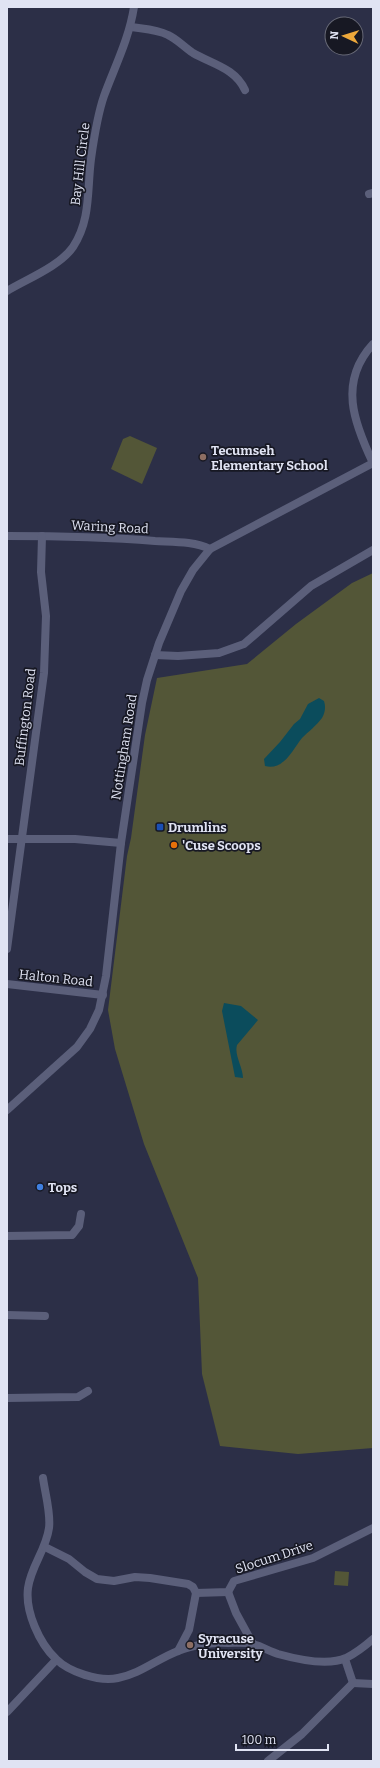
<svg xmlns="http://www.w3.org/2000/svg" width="380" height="1768" viewBox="0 0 380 1768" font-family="Bitter,serif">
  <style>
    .green { fill: #535637 }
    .water { fill: #0b4c5c }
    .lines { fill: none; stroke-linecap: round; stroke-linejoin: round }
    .minor { stroke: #5b5f7a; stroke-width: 8 }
    .education-dot { fill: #8d6e63; stroke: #171823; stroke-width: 1.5 }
    .transit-dot { fill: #1a4fb4; stroke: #171823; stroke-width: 1.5 }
    .food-dot { fill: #e8710a; stroke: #171823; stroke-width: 1.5 }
    .shop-dot { fill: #3f7fe0; stroke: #171823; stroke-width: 1.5 }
    .labels { text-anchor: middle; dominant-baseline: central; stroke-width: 3.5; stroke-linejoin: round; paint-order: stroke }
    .street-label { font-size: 13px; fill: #e0e3f3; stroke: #171823 }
    .poi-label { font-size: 13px; font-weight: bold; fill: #e0e3f3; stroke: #171823; text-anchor: start }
  </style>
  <rect width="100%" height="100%" fill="#2c2f47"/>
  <!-- green -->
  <g class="green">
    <path d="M130 436 157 448 142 484 111 469 123 439Z"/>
    <path d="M373 573V1448L298 1454 220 1446 202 1374 198 1278 144 1144 115 1049 108 1010 127 856 131 838 145 735 157 678 247 664 296 624 352 583Z"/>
    <path d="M335 1571 349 1572 348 1586 334 1585Z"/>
  </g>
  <!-- water -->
  <g class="water">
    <path d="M319 698 324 701C326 707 325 713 322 718 317 725 308 732 302 738 293 749 284 771 265 766L264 759 280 742 294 724 300 719 308 704Z"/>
    <path d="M224 1003 241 1006 258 1020 237 1045C234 1055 243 1067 243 1078L235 1077 222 1011Z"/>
  </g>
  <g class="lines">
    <!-- minor -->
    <g class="minor">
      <path d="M131 27C143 29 156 29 168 35 177 39 184 47 193 53 212 64 235 68 245 90"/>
      <path d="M369 194 373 193"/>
      <path d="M7 291C27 279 60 266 73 247 91 220 87 190 91 159 94 138 97 116 104 96 115 66 129 39 134 7"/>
      <path d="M373 463C354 423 338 382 373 344"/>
      <path d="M7 536C57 536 106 537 155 541 173 542 194 541 210 549"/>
      <path d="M155 655 178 656 219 653 244 644 311 586 373 550"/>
      <path d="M7 839H75L121 843"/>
      <path d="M7 949 44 673 46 616 41 572 42 536"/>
      <path d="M7 984 103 995"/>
      <path d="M7 1110 77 1047 90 1029 99 1010 106 976 121 843 142 703 147 680 159 643 181 591 193 570 210 549 373 463"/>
      <path d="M7 1236 72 1235 79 1226 81 1214"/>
      <path d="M7 1315 45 1316"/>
      <path d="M7 1398 78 1397 88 1391"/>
      <path d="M43 1478C45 1493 51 1513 49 1528 46 1550 31 1566 28 1588 25 1611 39 1643 56 1659 69 1672 99 1682 118 1678 140 1674 157 1659 178 1651 193 1645 213 1642 228 1643 236 1643 245 1642 252 1644 261 1646 269 1651 278 1654 296 1659 328 1666 346 1658 356 1653 365 1646 373 1639"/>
      <path d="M45 1547 69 1559 85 1572 97 1579 114 1581 135 1577 150 1578 188 1584 193 1587 196 1593 228 1592 234 1581 313 1558 373 1528"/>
      <path d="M228 1592 236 1613 253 1644"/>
      <path d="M178 1651 189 1630 196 1593"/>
      <path d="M345 1659 353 1683"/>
      <path d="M353 1683 373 1684"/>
      <path d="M7 1712 56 1660"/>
      <path d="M268 1761 302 1734 353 1683"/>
    </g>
  </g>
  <!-- markers -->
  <g class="education-dot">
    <circle cx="203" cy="457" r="4"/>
    <circle cx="190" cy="1645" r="4"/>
  </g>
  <rect class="transit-dot" x="156" y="823" width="8" height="8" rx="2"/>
  <circle class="food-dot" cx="174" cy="845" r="4"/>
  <circle class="shop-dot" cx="40" cy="1187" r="4"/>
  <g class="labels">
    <!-- street labels -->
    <g class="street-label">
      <text transform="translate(80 164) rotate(-83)">Bay Hill Circle</text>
      <text transform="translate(110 527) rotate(3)">Waring Road</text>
      <text transform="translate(25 717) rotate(-83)">Buffington Road</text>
      <text transform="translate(124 747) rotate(-81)">Nottingham Road</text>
      <text transform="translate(56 978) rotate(6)">Halton Road</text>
      <text transform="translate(274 1557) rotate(-18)">Slocum Drive</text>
    </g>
    <!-- poi labels -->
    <g class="poi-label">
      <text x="211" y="450">Tecumseh<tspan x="211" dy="15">Elementary School</tspan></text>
      <text x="168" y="827">Drumlins</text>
      <text x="182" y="845">'Cuse Scoops</text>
      <text x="48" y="1187">Tops</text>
      <text x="198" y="1638">Syracuse<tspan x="198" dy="15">University</tspan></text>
    </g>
  </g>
  <!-- border -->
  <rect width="380" height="1768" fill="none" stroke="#e0e3f3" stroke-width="16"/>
  <!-- north arrow -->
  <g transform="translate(344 36) rotate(274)"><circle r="19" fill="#171823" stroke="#676976"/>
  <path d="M0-3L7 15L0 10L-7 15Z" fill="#eda83b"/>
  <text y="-6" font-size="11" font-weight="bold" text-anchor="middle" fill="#e0e3f3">N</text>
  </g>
  <!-- scale -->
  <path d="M236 1744v6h92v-6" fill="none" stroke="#e0e3f3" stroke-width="2"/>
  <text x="242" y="1744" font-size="12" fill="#e0e3f3" stroke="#171823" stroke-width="3" paint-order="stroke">100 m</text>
</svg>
